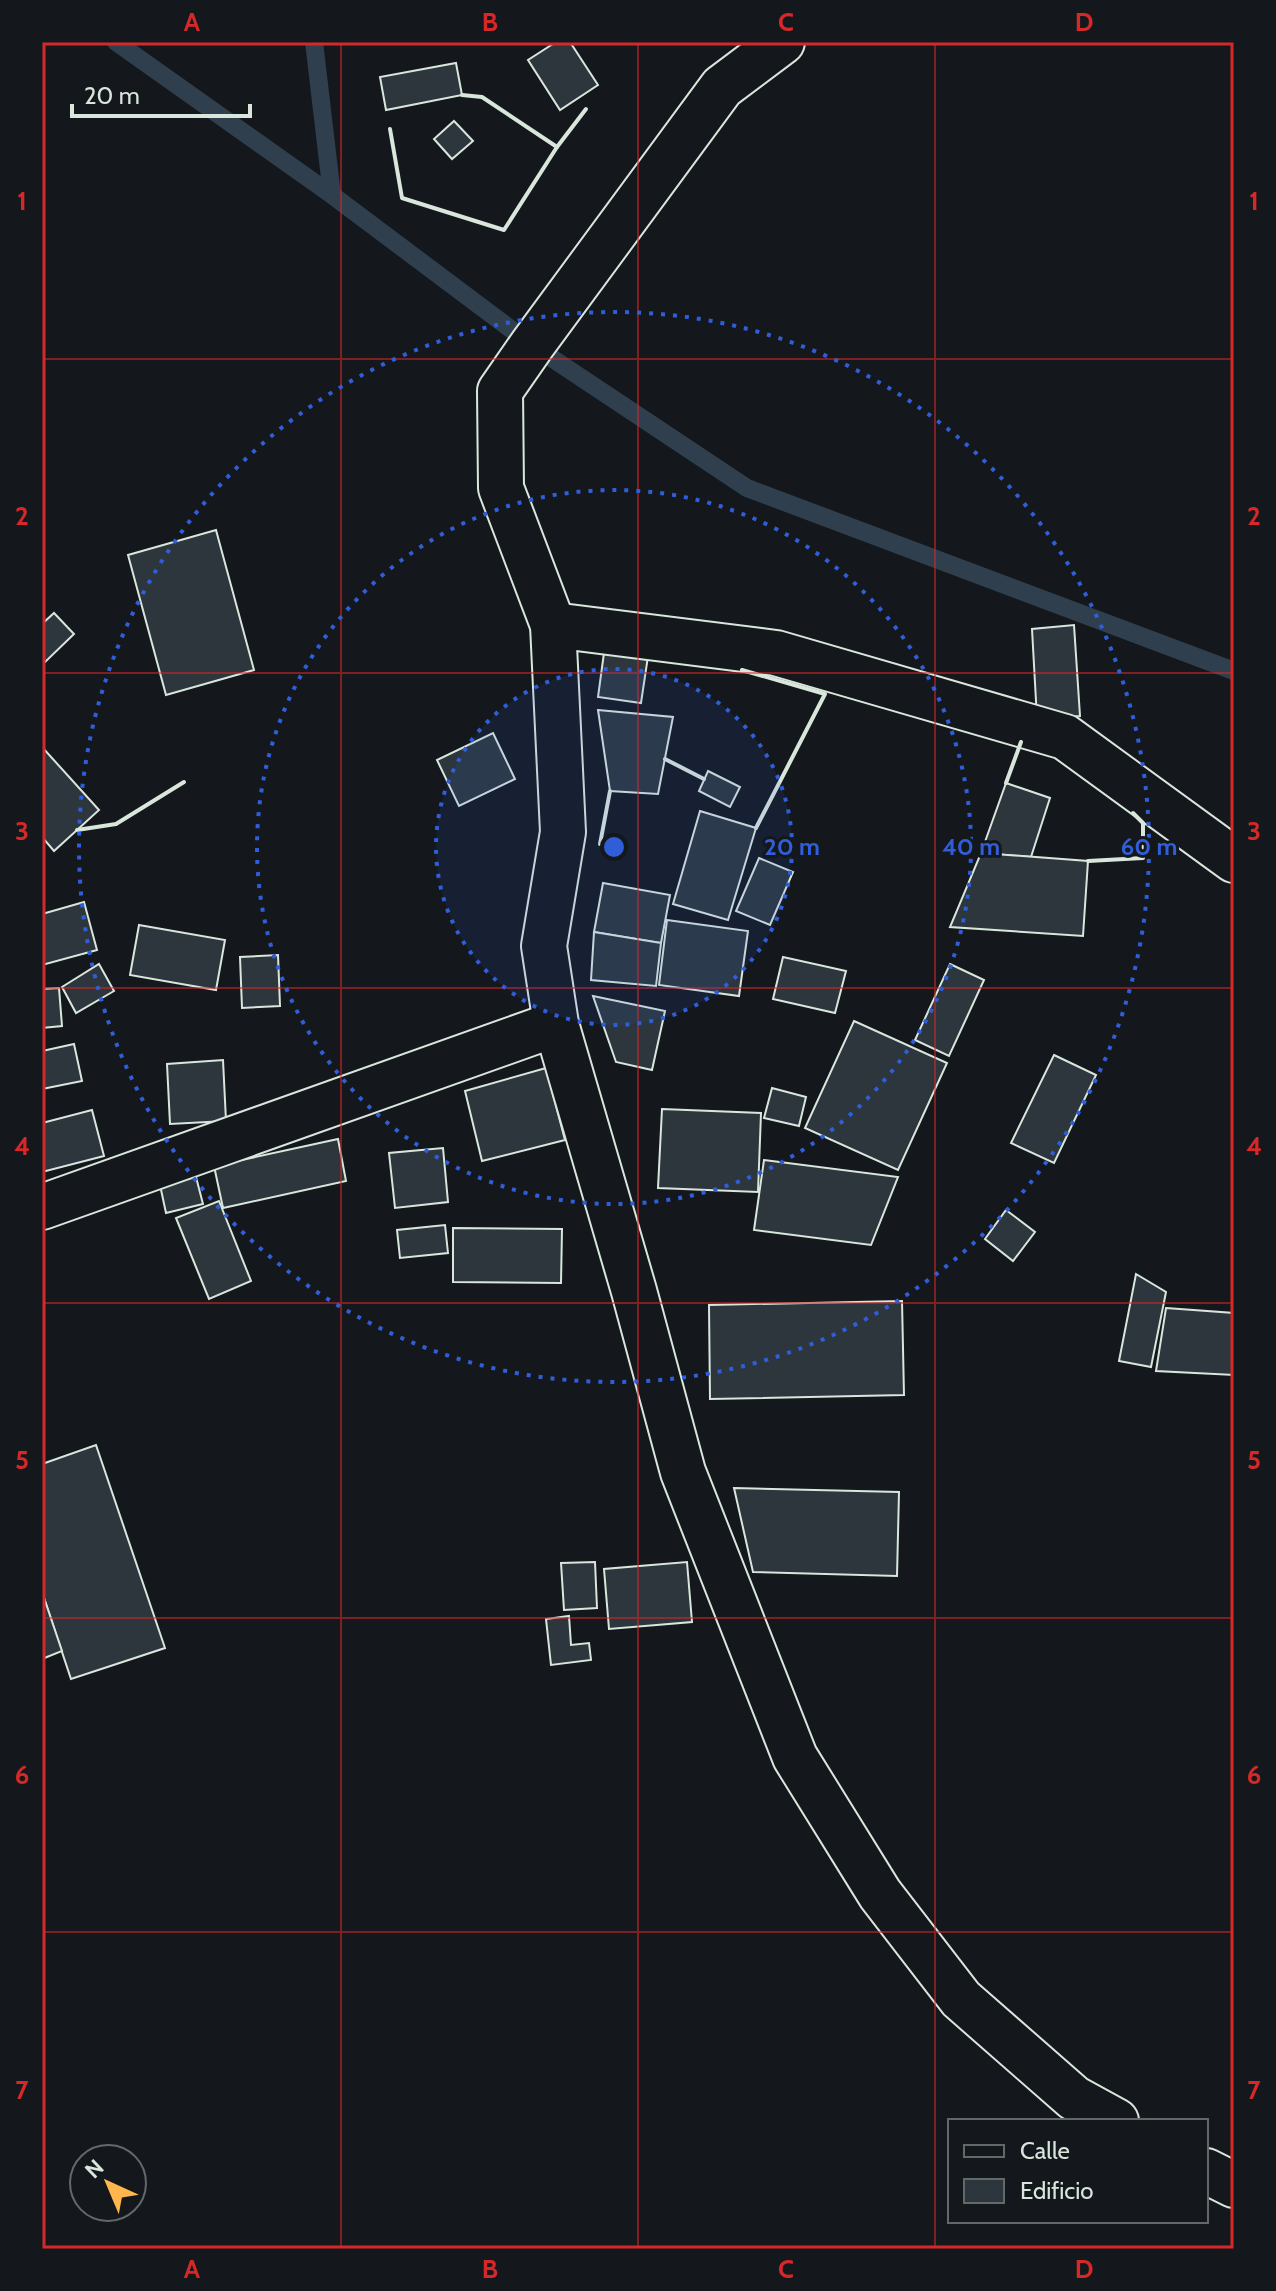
<svg xmlns="http://www.w3.org/2000/svg" width="1276" height="2291" viewBox="0 0 1276 2291" font-family="Cabin,sans-serif">
  <style>
    .lines { fill: none; stroke-linecap: round; stroke-linejoin: round }
    .stream { stroke: #2f3f4d; stroke-width: 18 }
    .building { fill: #2c363c; stroke: #d8e6dc; stroke-width: 2 }
    .minor-casing { stroke: #d8e6dc; stroke-width: 48 }
    .major-casing { stroke: #d8e6dc; stroke-width: 48 }
    .minor { stroke: #14181c; stroke-width: 44 }
    .major { stroke: #14181c; stroke-width: 44 }
    .wall { stroke: #d8e6dc; stroke-width: 4 }
    .grid { fill: none; stroke: #d62828; stroke-width: 2; stroke-opacity: 0.55 }
    .ring { fill: none; stroke: #305dd8; stroke-width: 4; stroke-dasharray: 4 8 }
    .centre { fill: #305dd8; stroke: #14181c; stroke-width: 4 }
    .ring-label { font-size: 24px; text-anchor: middle; font-weight: bold; fill: #305dd8; stroke: #14181c; stroke-width: 6; stroke-linejoin: round; paint-order: stroke }
    .neatline { fill: none; stroke: #d62828; stroke-width: 3 }
    .grid-label { font-size: 26px; text-anchor: middle; font-weight: bold; fill: #d62828 }
  </style>
  <rect width="100%" height="100%" fill="#14181c"/>
  <g class="lines">
    <!-- stream -->
    <g class="stream">
      <path d="M116 42 332 195 532 345 747 488 1234 671"/>
      <path d="M314 42 332 195"/>
    </g>
  </g>
  <!-- building -->
  <g class="building">
    <path d="M556 42H570L598 85 560 110 528 60Z"/>
    <path d="M456 63 462 95 386 110 380 77Z"/>
    <path d="M454 121 473 141 452 159 434 139Z"/>
    <path d="M216 530 254 670 166 695 128 555Z"/>
    <path d="M54 613 74 634 42 665V624Z"/>
    <path d="M1074 625 1080 716 1037 719 1032 629Z"/>
    <path d="M606 638 650 643 641 703 598 697Z"/>
    <path d="M598 710 673 717 658 794 610 791Z"/>
    <path d="M493 733 515 779 459 806 437 760Z"/>
    <path d="M42 747 99 810 54 851 42 837Z"/>
    <path d="M708 771 740 787 730 807 699 791Z"/>
    <path d="M1006 783 1050 798 1031 857 981 853Z"/>
    <path d="M700 811 756 828 728 920 673 904Z"/>
    <path d="M981 853 1088 861 1083 936 950 927Z"/>
    <path d="M759 858 793 872 770 925 736 911Z"/>
    <path d="M603 883 670 895 661 943 594 932Z"/>
    <path d="M84 902 97 950 42 965V914Z"/>
    <path d="M667 920 748 931 739 996 659 985Z"/>
    <path d="M139 925 225 940 216 990 130 975Z"/>
    <path d="M594 932 661 943 656 986 591 980Z"/>
    <path d="M278 955 280 1006 242 1008 240 957Z"/>
    <path d="M783 957 846 971 835 1013 773 999Z"/>
    <path d="M99 964 114 991 76 1013 62 987Z"/>
    <path d="M950 964 984 980 949 1056 915 1040Z"/>
    <path d="M59 988 62 1026 42 1028V989Z"/>
    <path d="M593 996 665 1011 652 1070 616 1062Z"/>
    <path d="M854 1021 947 1063 898 1170 805 1128Z"/>
    <path d="M74 1044 82 1081 42 1089V1051Z"/>
    <path d="M1054 1055 1096 1075 1054 1163 1011 1143Z"/>
    <path d="M223 1060 226 1121 170 1124 167 1064Z"/>
    <path d="M546 1068 565 1140 482 1161 465 1091Z"/>
    <path d="M772 1088 806 1097 799 1126 764 1118Z"/>
    <path d="M662 1109 761 1113 758 1192 658 1188Z"/>
    <path d="M92 1110 104 1156 42 1172V1123Z"/>
    <path d="M338 1139 346 1181 223 1208 214 1166Z"/>
    <path d="M443 1148 448 1202 395 1208 389 1153Z"/>
    <path d="M764 1160 898 1177 871 1245 754 1230Z"/>
    <path d="M196 1177 203 1204 166 1213 160 1185Z"/>
    <path d="M219 1201 251 1281 209 1299 176 1218Z"/>
    <path d="M1006 1210 1035 1232 1013 1261 985 1239Z"/>
    <path d="M445 1225 448 1253 400 1258 397 1230Z"/>
    <path d="M453 1228 562 1229 561 1283 453 1282Z"/>
    <path d="M1136 1274 1166 1292 1151 1367 1119 1361Z"/>
    <path d="M902 1301 904 1395 710 1399 709 1305Z"/>
    <path d="M1166 1308 1234 1313V1375L1156 1371Z"/>
    <path d="M96 1445 165 1648 71 1679 42 1592V1464Z"/>
    <path d="M734 1488 899 1492 897 1576 753 1572Z"/>
    <path d="M595 1562 597 1608 564 1610 561 1563Z"/>
    <path d="M687 1562 692 1622 609 1629 604 1569Z"/>
    <path d="M42 1592 62 1651 42 1659Z"/>
    <path d="M569 1616 571 1645 589 1643 591 1660 551 1665 546 1619Z"/>
  </g>
  <g class="lines">
    <defs>
      <g id="minor">
        <path d="M553 625 776 653 1065 737 1234 860"/>
        <path d="M42 1207 556 1024"/>
      </g>
      <g id="major">
        <path d="M782 42 722 87 532 345 500 391 501 488 553 625 563 832 544 946 556 1024 634 1291 683 1472 795 1757 880 1894 961 1999 1074 2098 1116 2121"/>
        <path d="M1206 2171 1234 2185"/>
      </g>
    </defs>
    <!-- minor casing -->
    <use href="#minor" class="minor-casing"/>
    <!-- major casing -->
    <use href="#major" class="major-casing"/>
    <!-- minor -->
    <use href="#minor" class="minor"/>
    <!-- major -->
    <use href="#major" class="major"/>
    <!-- wall -->
    <g class="wall">
      <path d="M390 129 402 198 504 230 557 147 482 97 462 95"/>
      <path d="M557 147 586 109"/>
      <path d="M742 670 825 694 756 828"/>
      <path d="M665 759 704 779"/>
      <path d="M1006 783 1021 742"/>
      <path d="M77 830 116 824 184 782"/>
      <path d="M600 844 610 791"/>
      <path d="M1088 861 1143 858V823L1133 813"/>
    </g>
  </g>
  <!-- grid -->
  <path class="grid" d="M341 42V2249M638 42V2249M935 42V2249M42 359H1234M42 673H1234M42 988H1234M42 1303H1234M42 1618H1234M42 1932H1234"/>
  <!-- distance rings -->
  <circle cx="614" cy="847" r="178" fill="#305dd8" fill-opacity=".12"/>
  <g class="ring">
    <circle cx="614" cy="847" r="178"/>
    <circle cx="614" cy="847" r="357"/>
    <circle cx="614" cy="847" r="535"/>
  </g>
  <circle cx="614" cy="847" r="12" class="centre"/>
  <g class="ring-label">
    <text x="792" y="855">20 m</text>
    <text x="971" y="855">40 m</text>
    <text x="1149" y="855">60 m</text>
  </g>
  <!-- border -->
  <rect width="1276" height="2291" fill="none" stroke="#14181c" stroke-width="88"/>
  <!-- legend -->
  <rect x="948" y="2119" width="260" height="104" fill="#14181c" stroke="#626a69" stroke-width="2"/>
  <rect x="964" y="2145" width="40" height="12" fill="#14181c" stroke="#626a69" stroke-width="2"/>
  <text x="1020" y="2159" font-size="24" fill="#d8e6dc">Calle</text>
  <rect x="964" y="2179" width="40" height="24" fill="#2c363c" stroke="#626a69" stroke-width="2"/>
  <text x="1020" y="2199" font-size="24" fill="#d8e6dc">Edificio</text>
  <!-- north arrow -->
  <g transform="translate(108 2183) rotate(316)"><circle r="38" fill="#14181c" stroke="#626a69" stroke-width="2"/>
  <path d="M0-6L14 30L0 20L-14 30Z" fill="#ffb74d"/>
  <text y="-12" font-size="22" font-weight="bold" text-anchor="middle" fill="#d8e6dc">N</text>
  </g>
  <!-- scale -->
  <path d="M72 104v12h178v-12" fill="none" stroke="#d8e6dc" stroke-width="4"/>
  <text x="84" y="104" font-size="24" fill="#d8e6dc" stroke="#14181c" stroke-width="6" paint-order="stroke">20 m</text>
  <rect x="44" y="44" width="1188" height="2203" class="neatline"/>
  <g class="grid-label">
    <text x="192" y="31">A</text>
    <text x="490" y="31">B</text>
    <text x="786" y="31">C</text>
    <text x="1084" y="31">D</text>
    <text x="22" y="210">1</text>
    <text x="1254" y="210">1</text>
    <text x="22" y="525">2</text>
    <text x="1254" y="525">2</text>
    <text x="22" y="840">3</text>
    <text x="1254" y="840">3</text>
    <text x="22" y="1155">4</text>
    <text x="1254" y="1155">4</text>
    <text x="22" y="1469">5</text>
    <text x="1254" y="1469">5</text>
    <text x="22" y="1784">6</text>
    <text x="1254" y="1784">6</text>
    <text x="22" y="2099">7</text>
    <text x="1254" y="2099">7</text>
    <text x="192" y="2278">A</text>
    <text x="490" y="2278">B</text>
    <text x="786" y="2278">C</text>
    <text x="1084" y="2278">D</text>
  </g>
</svg>
